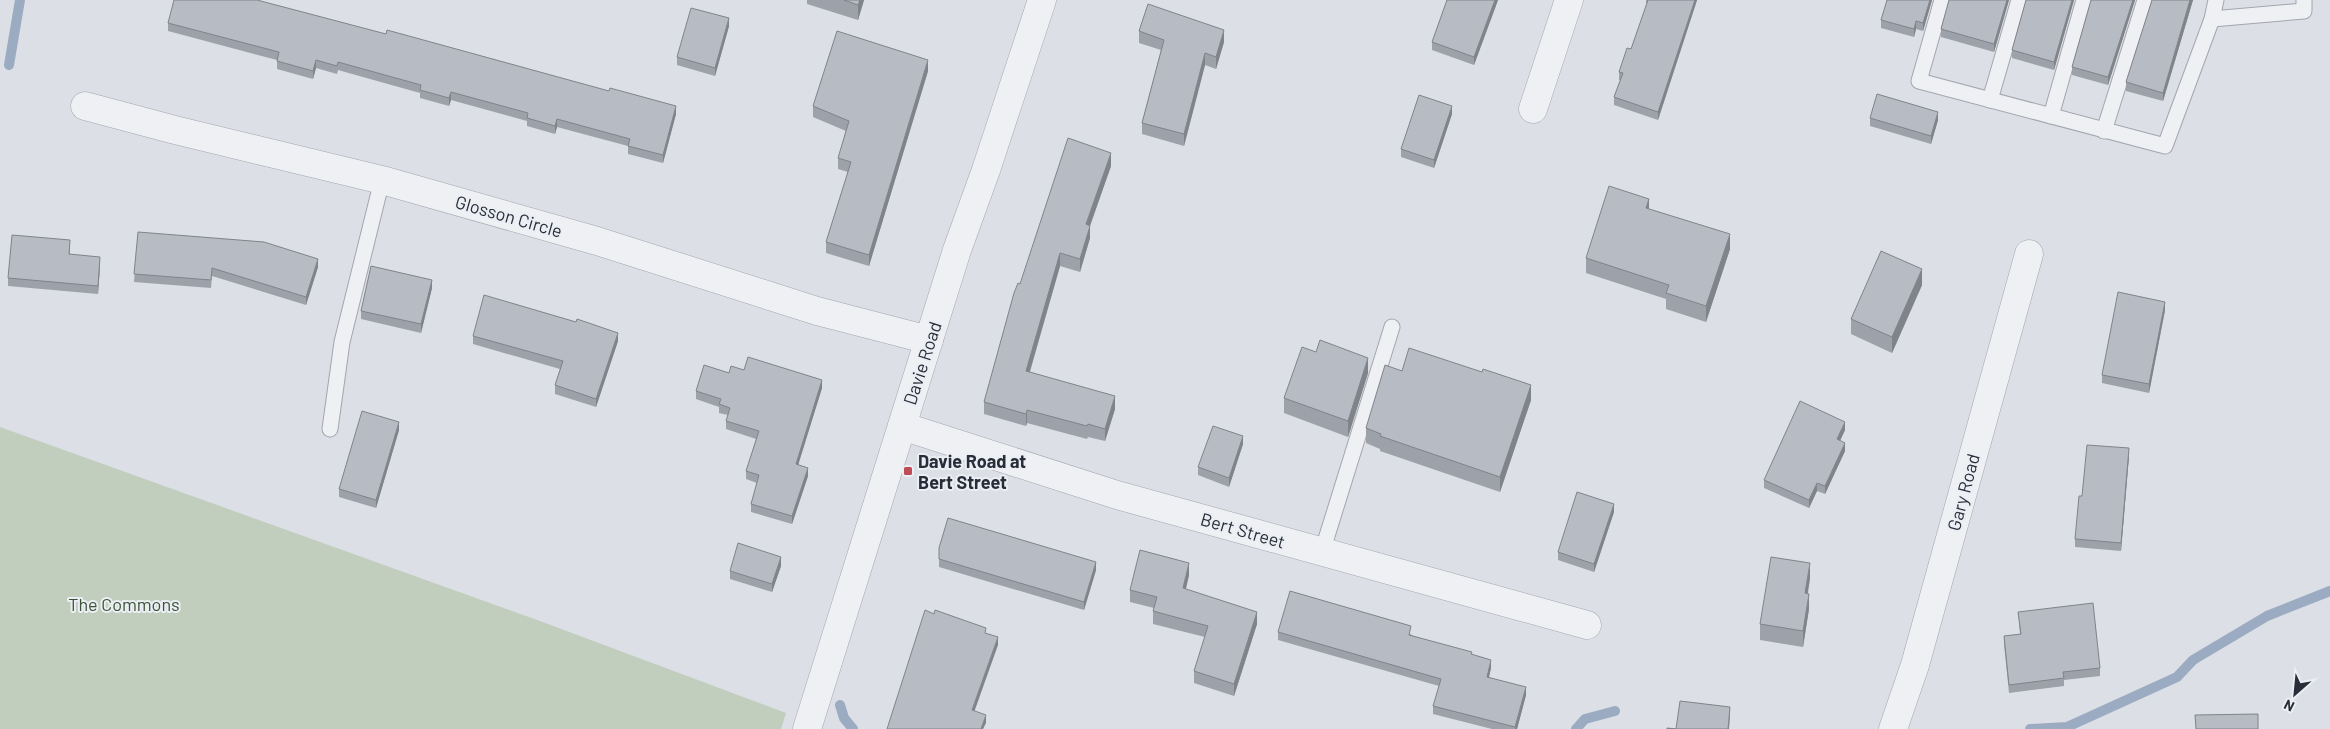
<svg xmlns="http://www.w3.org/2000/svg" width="2330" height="729" viewBox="0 0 2330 729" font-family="Barlow,sans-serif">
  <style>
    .green { fill: #c1cebe }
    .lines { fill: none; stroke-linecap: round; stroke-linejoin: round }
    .stream { stroke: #9babc1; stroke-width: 10 }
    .lane-casing { stroke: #a2a6ae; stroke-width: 17 }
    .street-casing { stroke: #a2a6ae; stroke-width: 29 }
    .lane { stroke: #eef0f4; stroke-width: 15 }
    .street { stroke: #eef0f4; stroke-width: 28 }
    .wall { fill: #9da1a9 }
    .shaded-wall { fill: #808389 }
    .building { fill: #b7bbc4; stroke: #808389 }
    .poi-dot { fill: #be4d58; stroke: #ebeef3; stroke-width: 2 }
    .labels { text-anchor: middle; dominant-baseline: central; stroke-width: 4; stroke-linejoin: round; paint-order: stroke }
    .street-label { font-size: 18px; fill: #282d39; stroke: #ebeef3 }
    .poi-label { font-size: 18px; font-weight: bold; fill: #282d39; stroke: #ebeef3; text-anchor: start }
    .park-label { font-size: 18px; fill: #3a5336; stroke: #ebeef3 }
  </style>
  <rect width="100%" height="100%" fill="#dcdfe5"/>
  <!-- green -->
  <path class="green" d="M0 427 540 621 786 713 781 729H0Z"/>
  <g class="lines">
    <!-- stream -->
    <g class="stream">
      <path d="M9 65 20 0"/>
      <path d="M840 705 844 718 853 729"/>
      <path d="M1576 729 1585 719 1615 711"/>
      <path d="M2030 729 2067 727 2177 677 2193 660 2267 616 2330 591"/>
    </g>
    <defs>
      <g id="lane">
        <path d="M1942 0 1919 81 2165 146 2212 19 2216 0"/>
        <path d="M2212 19 2304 11V0"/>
        <path d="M1990 100 2019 0"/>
        <path d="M2051 116 2084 0"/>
        <path d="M2104 131 2145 0"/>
        <path d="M330 429 342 342 382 180"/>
        <path d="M1322 552 1392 327"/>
      </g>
      <g id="street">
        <path d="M85 106 175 130 382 180 597 241 817 311 929 340"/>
        <path d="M1533 109 1569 0"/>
        <path d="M902 426 1117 495 1587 625"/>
        <path d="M807 729 957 250 986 170 1042 0"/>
        <path d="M1893 729 1915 665 2029 254"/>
      </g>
    </defs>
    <!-- lane casing -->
    <use href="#lane" class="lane-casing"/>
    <!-- street casing -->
    <use href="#street" class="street-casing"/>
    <!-- lane -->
    <use href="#lane" class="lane"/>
    <!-- street -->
    <use href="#street" class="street"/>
  </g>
  <!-- wall -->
  <g class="wall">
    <path d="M807 0H864L858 20 807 4Z"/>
    <path d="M1447 0H1498L1474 65 1432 50V42Z"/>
    <path d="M1646 0H1697L1658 120 1614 105V97L1620 80H1619V72L1631 49 1647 4 1646 3Z"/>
    <path d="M1932 0 1923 31 1916 29 1914 37 1881 28V20Z"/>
    <path d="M1949 0H2009L1994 52 1941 37V29Z"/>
    <path d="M2026 0H2074L2054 70 2012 58V50Z"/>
    <path d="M2091 0H2135L2108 85 2072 75V67Z"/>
    <path d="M2152 0H2193L2163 101 2126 91V82Z"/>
    <path d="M168 23 676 114 663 163 628 154V146L557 127 555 134 527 126V121L451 100 449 106 420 98V93L338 70 337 74 316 68 313 79 277 69V60L168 31Z"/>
    <path d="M729 26 715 76 677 65V57Z"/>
    <path d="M1139 31 1224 42 1216 69 1205 65 1184 146 1142 134V123L1161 50 1139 43Z"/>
    <path d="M928 71 869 266 826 253V242L848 172 838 169V158L846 131 813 117V106Z"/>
    <path d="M1452 114 1434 168 1401 157V149Z"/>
    <path d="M1870 118 1938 120 1931 144 1870 126Z"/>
    <path d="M1111 166 1090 226V238L1080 272 1060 266 1030 372 1115 409 1105 441 1088 437 1087 439 1027 423 1026 426 984 414V402L1020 284Z"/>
    <path d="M1649 209 1730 249 1706 322 1666 309V299L1586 273V258Z"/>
    <path d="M138 232 318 267 306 305 212 276 211 288 134 282Z"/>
    <path d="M70 248V254L100 265 98 294 8 286V278Z"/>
    <path d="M1922 285 1892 353 1851 334V319Z"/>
    <path d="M432 288 421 333 361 319V311Z"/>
    <path d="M2165 310 2149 393 2102 383V375Z"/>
    <path d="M473 336 618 341 596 407 555 394V385L560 369 473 344Z"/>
    <path d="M1316 352 1368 373 1348 437 1284 413V398Z"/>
    <path d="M744 370 822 388 798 464 808 476 792 524 751 512V504L757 483 746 479V471L756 439 726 429V421L728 415 719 413V407L696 399V391L729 373Z"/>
    <path d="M1402 371 1482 372 1531 400 1500 492 1380 451V449L1366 443V428Z"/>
    <path d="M399 430 376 508 339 497V489Z"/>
    <path d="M1845 430 1840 441 1845 451 1825 494 1817 491 1809 508 1764 488V480Z"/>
    <path d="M1243 444 1229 487 1198 475V467Z"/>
    <path d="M2129 456 2121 551 2075 547V539L2082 496Z"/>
    <path d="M1614 512 1594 572 1558 560V552Z"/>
    <path d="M939 548 1096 570 1084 610 939 567Z"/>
    <path d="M781 566 772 592 730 579V571Z"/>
    <path d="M1189 575 1186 589 1257 624 1234 696 1194 683V671L1205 637 1153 624V611L1154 608 1130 602V590Z"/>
    <path d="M1810 578 1808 593 1809 609 1803 647 1760 640V624Z"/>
    <path d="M2018 612 2100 668V676L2064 680V686L2009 693 2004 644V636L2020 634Z"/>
    <path d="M1278 632 1411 634V635L1472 655 1491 668 1489 677 1526 695 1517 729H1492L1433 714V706L1439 686 1278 640Z"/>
  </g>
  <!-- shaded-wall -->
  <g class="shaded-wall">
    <path d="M860 0H864L858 20V5Z"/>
    <path d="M1495 0H1498L1474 65V57Z"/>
    <path d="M1695 0H1697L1658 120V112Z"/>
    <path d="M1930 0H1932L1923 31V23Z"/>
    <path d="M2007 0H2009L1994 52V44Z"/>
    <path d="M2072 0H2074L2054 70V62Z"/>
    <path d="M2133 0H2135L2108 85V77Z"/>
    <path d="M2190 0H2193L2163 101V93Z"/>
    <path d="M729 18V26L715 76V68Z"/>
    <path d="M1916 21V29L1914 37V29Z"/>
    <path d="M1224 30V42L1216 69V57Z"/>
    <path d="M1205 53V65L1184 146V134Z"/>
    <path d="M316 60V68L313 79V71Z"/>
    <path d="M928 60V71L869 266V255Z"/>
    <path d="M451 92V100L449 106V98Z"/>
    <path d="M676 106V114L663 163V155Z"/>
    <path d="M1452 106V114L1434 168V160Z"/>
    <path d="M1938 112V120L1931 144V136Z"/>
    <path d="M557 119V127L555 134V126Z"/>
    <path d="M1111 153V166L1086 237V224Z"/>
    <path d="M1649 199V214L1646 208Z"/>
    <path d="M1090 226V238L1080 272V259Z"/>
    <path d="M1730 234V249L1706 322V306Z"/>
    <path d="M1060 253V266L1026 384V371Z"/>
    <path d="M100 257V265L98 294V286Z"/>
    <path d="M318 259V267L306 305V297Z"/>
    <path d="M1922 269V285L1892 353V337Z"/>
    <path d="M432 280V288L421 333V324Z"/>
    <path d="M2165 302V310L2149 393V384Z"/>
    <path d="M618 333V341L596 407V399Z"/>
    <path d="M1368 358V373L1348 437V421Z"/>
    <path d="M822 380V388L796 472V464Z"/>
    <path d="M1531 385V400L1500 492V477Z"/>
    <path d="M1115 396V409L1105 441V429Z"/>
    <path d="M1027 410V423L1026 426V414Z"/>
    <path d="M399 422V430L376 508V500Z"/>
    <path d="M1845 422V430L1837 447V439Z"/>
    <path d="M1243 436V444L1229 487V478Z"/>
    <path d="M1845 443V451L1825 494V486Z"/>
    <path d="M2129 448V456L2121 551V543Z"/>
    <path d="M808 468V476L792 524V516Z"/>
    <path d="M1817 483V491L1809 508V500Z"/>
    <path d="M1614 504V512L1594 572V564Z"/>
    <path d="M781 557V566L772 592V584Z"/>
    <path d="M1096 562V570L1084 610V602Z"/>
    <path d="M1189 563V575L1183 600V588Z"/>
    <path d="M1810 563V578L1805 608V593Z"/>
    <path d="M1809 594V609L1803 647V631Z"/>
    <path d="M1257 612V624L1234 696V684Z"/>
    <path d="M998 637V645L972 718V710Z"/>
    <path d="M1491 660V668L1487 685V677Z"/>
    <path d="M1526 687V695L1517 729H1515Z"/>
    <path d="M1730 707V715L1729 729H1728Z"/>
    <path d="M986 715V723L983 729H981Z"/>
  </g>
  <!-- building -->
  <g class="building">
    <path d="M174 0H257L386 34 387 30 609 91 610 88 676 106 663 155 628 146 630 139 557 119 555 126 527 118 528 113 451 92 449 98 420 90 421 85 338 62 337 66 316 60 313 71 277 61 279 52 168 23Z"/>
    <path d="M844 0H860L858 5Z"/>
    <path d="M1447 0H1495L1474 57 1432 42Z"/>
    <path d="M1648 0H1695L1658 112 1614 97 1623 73 1619 72 1627 48 1631 49Z"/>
    <path d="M1887 0H1930L1923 23 1916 21 1914 29 1881 20Z"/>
    <path d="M1949 0H2007L1994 44 1941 29Z"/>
    <path d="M2026 0H2072L2054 62 2012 50Z"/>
    <path d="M2091 0H2133L2108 77 2072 67Z"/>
    <path d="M2152 0H2190L2163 93 2126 82Z"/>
    <path d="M1148 4 1224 30 1216 57 1205 53 1184 134 1142 123 1164 40 1139 31Z"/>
    <path d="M691 8 729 18 715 68 677 57Z"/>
    <path d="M837 31 928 60 869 255 826 242 851 162 838 158 849 121 813 106Z"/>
    <path d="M1877 94 1938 112 1931 136 1870 118Z"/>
    <path d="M1419 95 1452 106 1434 160 1401 149Z"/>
    <path d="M1068 138 1111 153 1086 224 1090 226 1080 259 1060 253 1026 371 1115 396 1105 429 1088 424 1087 426 1027 410 1026 414 984 402 1014 293 1018 283 1020 284Z"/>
    <path d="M1609 186 1649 199 1646 208 1730 234 1706 306 1666 293 1669 285 1586 258Z"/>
    <path d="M138 232 264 242 318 259 306 297 212 268 211 280 134 274Z"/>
    <path d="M12 235 70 240 69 254 100 257 98 286 8 278Z"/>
    <path d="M1881 251 1922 269 1892 337 1851 319Z"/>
    <path d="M371 266 432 280 421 324 361 311Z"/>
    <path d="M2118 292 2165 302 2149 384 2102 375Z"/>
    <path d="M484 295 576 322 577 319 618 333 596 399 555 385 563 361 473 336Z"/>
    <path d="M1320 340 1368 358 1348 421 1284 398 1302 347 1316 352Z"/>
    <path d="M1409 348 1482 372 1483 369 1531 385 1500 477 1380 436 1381 434 1366 428 1385 365 1402 371Z"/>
    <path d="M748 357 822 380 796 464 808 468 792 516 751 504 759 475 746 471 759 431 726 421 730 408 719 404 721 399 696 391 704 365 729 373 731 366 744 370Z"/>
    <path d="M1800 401 1845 422 1837 439 1845 443 1825 486 1817 483 1809 500 1764 480Z"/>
    <path d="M362 411 399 422 376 500 339 489Z"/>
    <path d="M1213 426 1243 436 1229 478 1198 467Z"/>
    <path d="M2087 445 2129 448 2121 543 2075 539 2079 496H2082Z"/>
    <path d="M1577 492 1614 504 1594 564 1558 552Z"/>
    <path d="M948 518 1096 562 1084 602 939 559V548Z"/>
    <path d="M738 543 781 557 772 584 730 571Z"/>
    <path d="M1140 550 1189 563 1183 588 1257 612 1234 684 1194 671 1208 626 1153 611 1157 597 1130 590Z"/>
    <path d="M1771 557 1810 563 1805 593 1809 594 1803 631 1760 624Z"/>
    <path d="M1290 591 1411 626 1409 635 1472 652 1471 654 1491 660 1487 677 1526 687 1515 727 1433 706 1441 679 1278 632Z"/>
    <path d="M2093 603 2100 668 2063 672 2064 678 2009 685 2004 636 2021 634 2018 612Z"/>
    <path d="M925 610 934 614 935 610 986 628 985 633 998 637 972 710 986 715 981 729H887Z"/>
    <path d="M1680 701 1730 707 1728 729H1667V728L1676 729Z"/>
    <path d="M2258 714V729H2196L2195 715Z"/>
  </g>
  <!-- markers -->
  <rect class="poi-dot" x="903" y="466" width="10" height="10" rx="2.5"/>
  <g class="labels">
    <!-- street labels -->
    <g class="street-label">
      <text transform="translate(509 216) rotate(16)">Glosson Circle</text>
      <text transform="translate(922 363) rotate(-72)">Davie Road</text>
      <text transform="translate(1963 492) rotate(-75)">Gary Road</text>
      <text transform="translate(1243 530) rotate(16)">Bert Street</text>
    </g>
    <!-- poi labels -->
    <g class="poi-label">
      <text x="918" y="461">Davie Road at<tspan x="918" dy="21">Bert Street</tspan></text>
    </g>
    <!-- park labels -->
    <g class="park-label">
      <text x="124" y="604">The Commons</text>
    </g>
  </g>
  <!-- north arrow -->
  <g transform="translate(2295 694) rotate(207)" stroke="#ebeef3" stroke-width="4" paint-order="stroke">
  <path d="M0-4L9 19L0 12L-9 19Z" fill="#282d39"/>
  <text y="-8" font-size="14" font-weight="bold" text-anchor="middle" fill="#282d39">N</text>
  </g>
</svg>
